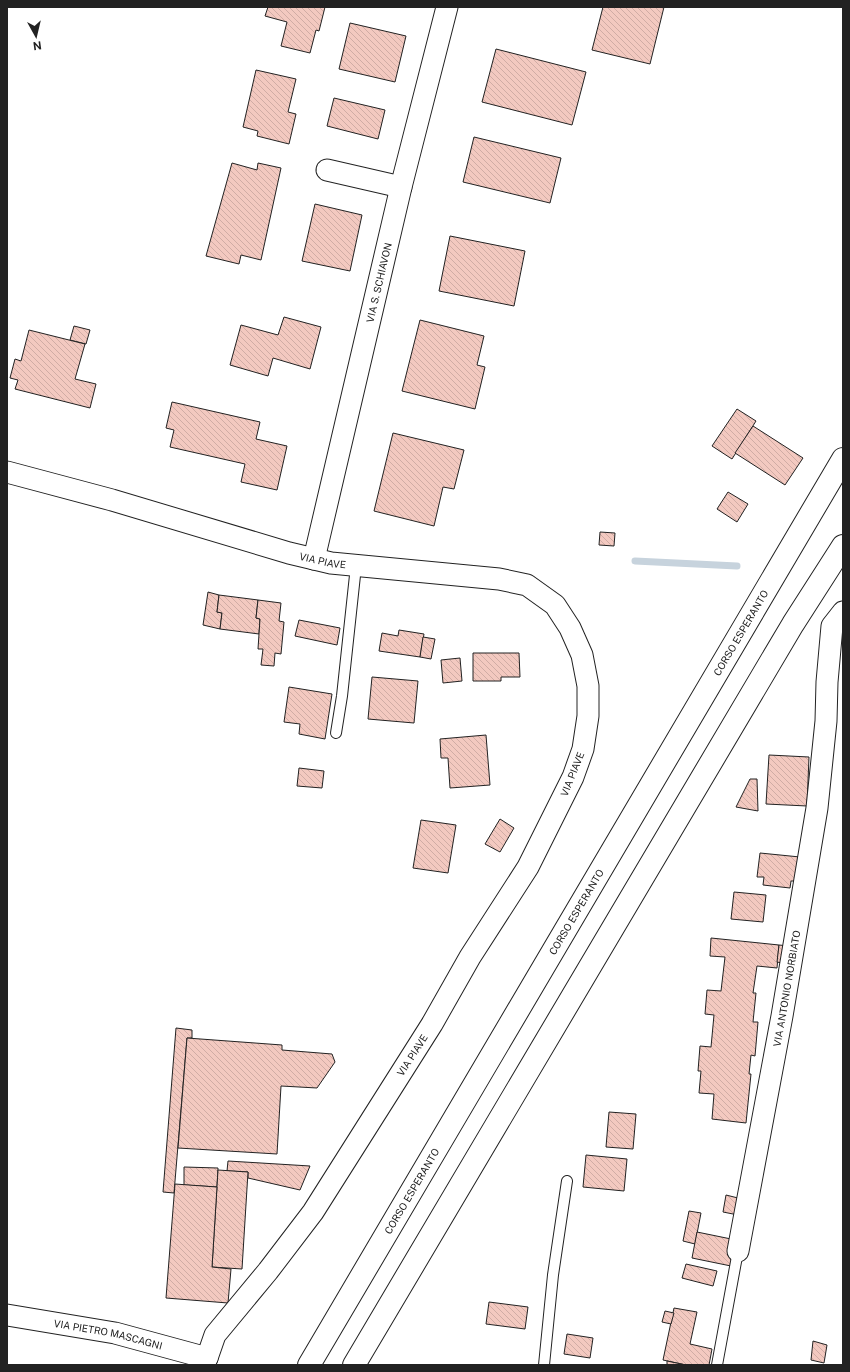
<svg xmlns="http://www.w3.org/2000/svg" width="850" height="1372" viewBox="0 0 850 1372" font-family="'Public Sans',sans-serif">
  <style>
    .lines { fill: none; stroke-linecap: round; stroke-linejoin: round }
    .stream { stroke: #c7d3dd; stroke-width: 7 }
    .building { fill: url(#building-back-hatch); stroke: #222 }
    .service-casing { stroke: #222; stroke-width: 12 }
    .minor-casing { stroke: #222; stroke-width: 23 }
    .trunk-casing { stroke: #222; stroke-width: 24 }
    .service { stroke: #fff; stroke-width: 10 }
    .minor { stroke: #fff; stroke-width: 21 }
    .trunk { stroke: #fff; stroke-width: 22 }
    .labels { text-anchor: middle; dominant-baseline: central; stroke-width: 3; stroke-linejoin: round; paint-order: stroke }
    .street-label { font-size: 10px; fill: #222; stroke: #fff }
  </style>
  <defs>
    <pattern id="building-back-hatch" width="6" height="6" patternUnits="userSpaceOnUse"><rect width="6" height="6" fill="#f3c9c0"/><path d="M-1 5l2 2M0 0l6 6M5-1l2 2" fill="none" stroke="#d0aca5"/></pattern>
  </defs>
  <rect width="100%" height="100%" fill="#fff"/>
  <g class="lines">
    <!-- stream -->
    <path class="stream" d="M635 561 737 566"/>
  </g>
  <!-- building -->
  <g class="building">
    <path d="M268 7H325L319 31 316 30 310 53 281 46 287 22 265 16Z"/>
    <path d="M603 7H664L650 64 592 50Z"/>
    <path d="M350 23 406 36 395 82 339 69Z"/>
    <path d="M496 49 586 72 572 125 482 102Z"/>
    <path d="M256 70 296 79 288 112 296 114 289 144 257 136 258 131 243 127Z"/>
    <path d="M334 98 385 110 378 139 327 126Z"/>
    <path d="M474 137 561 158 550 203 463 182Z"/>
    <path d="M232 163 257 170 258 163 281 168 261 260 241 255 239 264 206 256Z"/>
    <path d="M315 204 362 215 350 271 302 261Z"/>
    <path d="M450 236 525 251 514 306 439 291Z"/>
    <path d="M284 317 321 327 310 369 273 358 268 376 230 365 241 325 278 335Z"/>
    <path d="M420 320 484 336 477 365 485 367 475 409 402 391Z"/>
    <path d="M74 326 90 330 86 344 70 340Z"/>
    <path d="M29 330 85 344 75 379 96 384 90 408 15 389 18 380 10 378 15 359 21 361Z"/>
    <path d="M172 402 260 422 256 439 287 446 277 490 241 482 245 464 170 447 174 430 166 428Z"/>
    <path d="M737 409 756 421 732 459 712 446Z"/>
    <path d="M753 426 803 458 785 485 735 453Z"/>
    <path d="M393 433 464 450 454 489 443 487 434 526 374 511Z"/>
    <path d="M728 492 748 504 737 522 717 509Z"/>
    <path d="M600 532 615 533 614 546 599 545Z"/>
    <path d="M208 592 219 595 217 612 222 613 220 629 203 625Z"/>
    <path d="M219 595 258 600 256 618 260 619 259 634 220 629 222 613 217 612Z"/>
    <path d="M258 600 281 603 279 621 284 622 281 654 275 653 274 666 261 665 263 649H258L260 619 256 618Z"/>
    <path d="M299 620 340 628 337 645 295 636Z"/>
    <path d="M399 630 424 634 420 657 379 651 382 633 398 636Z"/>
    <path d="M423 637 435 639 431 659 420 657Z"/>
    <path d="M473 653H519L520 677H501V681H473Z"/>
    <path d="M460 658 462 681 443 683 441 660Z"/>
    <path d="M372 677 418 681 414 723 368 719Z"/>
    <path d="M289 687 332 694 325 739 299 734 300 724 284 722Z"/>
    <path d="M486 735 490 785 450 788 448 758H441L440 739Z"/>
    <path d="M769 755 809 757 807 806 766 804Z"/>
    <path d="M299 768 324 771 322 788 297 786Z"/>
    <path d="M750 779H757L758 811 736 807Z"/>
    <path d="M500 819 514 828 500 852 485 844Z"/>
    <path d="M421 820 456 825 448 873 413 868Z"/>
    <path d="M760 853 800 857 797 881H791L790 888 763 885 764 877H757Z"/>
    <path d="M734 892 766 895 763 922 731 919Z"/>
    <path d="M711 938 779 945 777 968 757 966 753 993H756L753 1022H758L755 1056 751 1055 749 1074H751L746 1123 712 1119 714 1094 699 1093 701 1071H698L700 1046 711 1047 714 1015 705 1014 707 990 721 991 725 957 710 956Z"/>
    <path d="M779 945 789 946 787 964 777 962Z"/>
    <path d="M176 1028 192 1030V1038H187L174 1193 163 1192Z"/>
    <path d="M187 1038 282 1045V1050L332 1054 335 1062 317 1088 281 1086 277 1154 178 1148Z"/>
    <path d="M609 1112 636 1114 633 1149 606 1147Z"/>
    <path d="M586 1155 627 1159 624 1191 583 1187Z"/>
    <path d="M228 1161 310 1166 300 1190 248 1178V1172L227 1171Z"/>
    <path d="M184 1167 218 1168 217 1187 184 1185Z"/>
    <path d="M218 1170 248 1172 242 1269 212 1267Z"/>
    <path d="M175 1184 217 1187 212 1267 231 1269 228 1303 166 1298Z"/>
    <path d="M726 1195 742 1199 738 1215 723 1212Z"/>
    <path d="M689 1211 701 1213 695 1244 683 1241Z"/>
    <path d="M697 1232 736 1240 731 1266 692 1258Z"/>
    <path d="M686 1264 717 1271 713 1286 682 1278Z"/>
    <path d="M489 1302 528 1307 525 1329 486 1324Z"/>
    <path d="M674 1308 697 1312 690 1344 712 1349 709 1365H686L663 1360Z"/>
    <path d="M665 1311 674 1313 671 1324 662 1322Z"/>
    <path d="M567 1334 593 1338 590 1358 564 1354Z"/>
    <path d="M813 1341 827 1345 824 1363 811 1360Z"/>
    <path d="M667 1361 686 1365H667Z"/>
  </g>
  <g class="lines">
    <defs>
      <g id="service">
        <path d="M336 733 342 696 356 566"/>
        <path d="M544 1365 553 1275 567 1181"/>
        <path d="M717 1365 738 1251"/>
      </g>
      <g id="minor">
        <path d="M327 170 401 187"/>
        <path id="s1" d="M7 472 112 500 289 553 331 563 499 579 527 585 555 605 570 628 582 655 588 686V716L583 749 573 777 528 867 470 957 432 1024 313 1212 268 1271 215 1335 207 1358"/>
        <path id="s2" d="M314 559 401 187 447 7"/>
        <path id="s3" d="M738 1251 782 1016 817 808 826 721 827 682 832 626 843 612"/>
        <path id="s4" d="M7 1315 115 1333 207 1358"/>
      </g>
      <g id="trunk">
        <path id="s5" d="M309 1365 843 459"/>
        <path d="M354 1365 793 624 843 546"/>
      </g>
    </defs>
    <!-- service casing -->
    <use href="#service" class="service-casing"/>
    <!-- minor casing -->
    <use href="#minor" class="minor-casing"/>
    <!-- trunk casing -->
    <use href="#trunk" class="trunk-casing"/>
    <!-- service -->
    <use href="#service" class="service"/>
    <!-- minor -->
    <use href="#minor" class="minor"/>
    <!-- trunk -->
    <use href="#trunk" class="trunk"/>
  </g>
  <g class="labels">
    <!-- street labels -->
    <g class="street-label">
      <text stroke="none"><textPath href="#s2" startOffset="284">VIA S. SCHIAVON</textPath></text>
      <text stroke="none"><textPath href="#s1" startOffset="328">VIA PIAVE</textPath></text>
      <text stroke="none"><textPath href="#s5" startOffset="850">CORSO ESPERANTO</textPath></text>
      <text transform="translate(572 774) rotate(-68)">VIA PIAVE</text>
      <text stroke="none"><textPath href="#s5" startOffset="526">CORSO ESPERANTO</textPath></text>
      <text stroke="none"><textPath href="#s3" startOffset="267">VIA ANTONIO NORBIATO</textPath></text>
      <text transform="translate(412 1055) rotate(-57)">VIA PIAVE</text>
      <text stroke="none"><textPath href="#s5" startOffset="202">CORSO ESPERANTO</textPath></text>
      <text stroke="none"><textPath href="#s4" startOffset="103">VIA PIETRO MASCAGNI</textPath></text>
    </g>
  </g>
  <!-- border -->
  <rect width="850" height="1372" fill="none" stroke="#222222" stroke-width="16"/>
  <!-- north arrow -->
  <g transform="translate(36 36) rotate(172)" stroke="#ffffff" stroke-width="3" paint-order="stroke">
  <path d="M0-3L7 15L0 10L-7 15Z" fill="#222222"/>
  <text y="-6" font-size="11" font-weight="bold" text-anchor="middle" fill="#222222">N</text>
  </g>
</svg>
